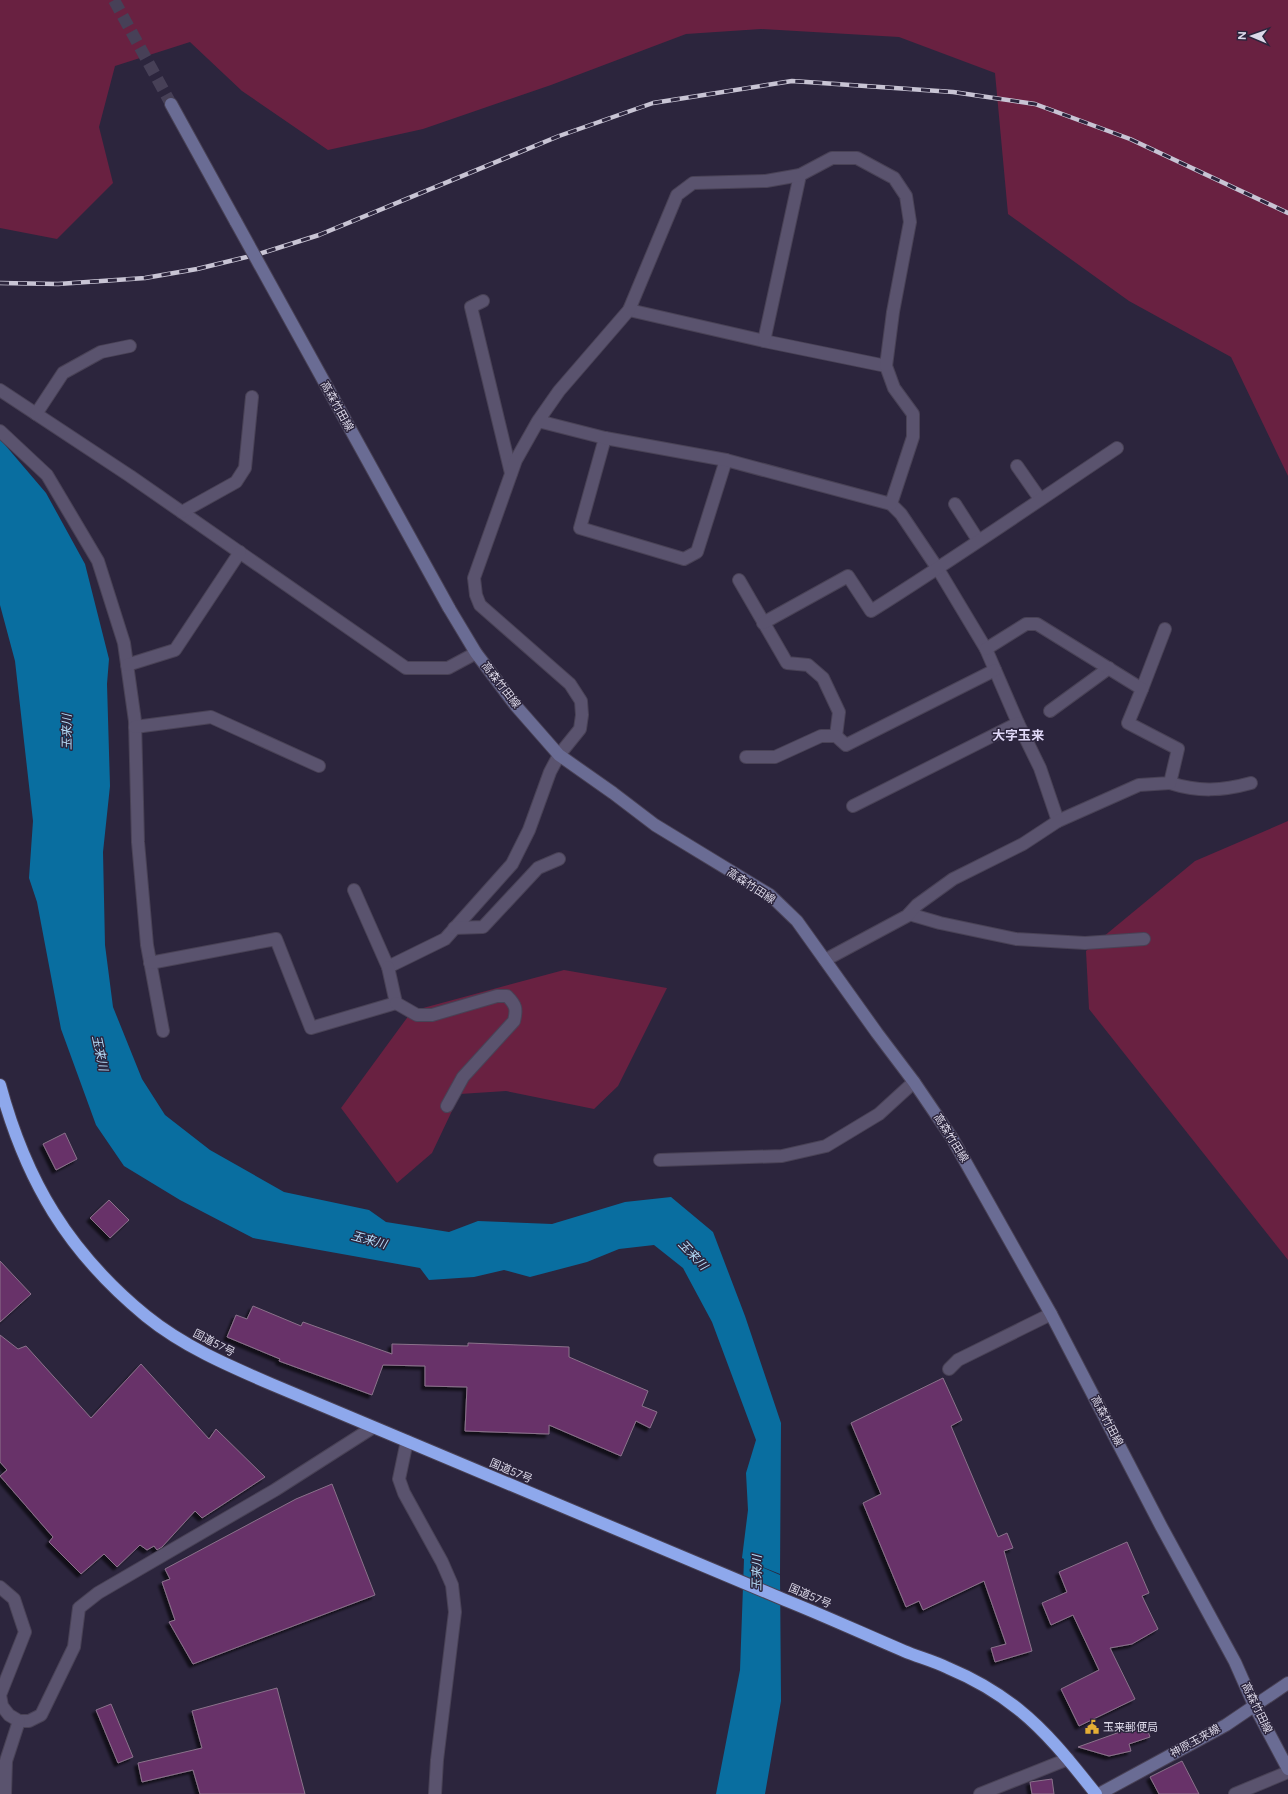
<svg xmlns="http://www.w3.org/2000/svg" width="1288" height="1794" viewBox="0 0 1288 1794" font-family="Figtree,'Noto Sans JP',sans-serif">
  <style>
    .green { fill: #692141 }
    .water { fill: #096ea0 }
    .building { fill: #683069; stroke: #8b738b; filter: url(#shadow) }
    .lines { fill: none; stroke-linecap: round; stroke-linejoin: round }
    .secondary-tunnel { stroke: #474057; stroke-width: 12; stroke-dasharray: 12 6; stroke-linecap: butt }
    .street-casing { stroke: #494256; stroke-width: 14 }
    .secondary-casing { stroke: #494256; stroke-width: 14 }
    .highway-casing { stroke: #494256; stroke-width: 14 }
    .street { stroke: #5a536e; stroke-width: 12 }
    .secondary { stroke: #6a6c94; stroke-width: 12 }
    .highway { stroke: #8ea8ec; stroke-width: 12 }
    .rail-casing { stroke: #c8c4d4; stroke-width: 4.5 }
    .rail { stroke: #2c253d; stroke-width: 3; stroke-dasharray: 9; stroke-linecap: butt }
    .secondary-bridge-casing { stroke: #494256; stroke-width: 14; stroke-linecap: butt }
    .secondary-bridge { stroke: #6a6c94; stroke-width: 12 }
    .labels { text-anchor: middle; dominant-baseline: central; stroke-width: 3; stroke-linejoin: round; paint-order: stroke }
    .street-label { font-size: 11px; fill: #ddd9e9; stroke: #2c253d }
    .poi-label { font-size: 11px; fill: #ddd9e9; stroke: #2c253d; text-anchor: start }
    .water-label { font-size: 12px; font-style: italic; fill: #b7dffb; stroke: #2c253d }
    .quarter-label { font-size: 13px; font-weight: bold; fill: #dfd7f7; stroke: #2c253d }
  </style>
  <defs>
    <filter id="shadow"><feDropShadow dx="-3.5" dy="3.5" stdDeviation="1" flood-color="#0009"/></filter>
  </defs>
  <rect width="100%" height="100%" fill="#2c253d"/>
  <!-- green -->
  <g class="green">
    <path d="M0 0H1288V476L1231 357 1129 301 1008 214 995 73 899 37 761 29 686 34 551 85 423 129 328 150 242 91 190 42 115 66 99 127 113 183 57 239 0 228Z"/>
    <path d="M1288 821V1260L1089 1009 1086 951 1195 861Z"/>
    <path d="M564 970 667 988 618 1086 594 1109 506 1091 460 1094 432 1153 397 1183 341 1108 412 1011Z"/>
  </g>
  <!-- water -->
  <path class="water" d="M0 439 46 493 85 564 109 659 107 684 110 786 103 852 105 945 113 1007 142 1079 165 1115 210 1150 284 1192 369 1210 386 1222 449 1232 478 1221 552 1224 625 1202 671 1197 713 1232 745 1316 781 1423 780 1574 750 1562 780 1575 781 1701 765 1794H716L740 1670 744 1559 742 1558 748 1510 746 1473 756 1440 712 1322 683 1268 654 1245 619 1249 587 1262 530 1277 504 1270 474 1277 429 1280 420 1268 253 1238 180 1200 124 1166 96 1125 61 1029 37 902 29 878 33 821 15 661 0 605Z"/>
  <!-- building -->
  <g class="building">
    <path d="M65 1133 77 1159 56 1170 43 1144Z"/>
    <path d="M109 1200 129 1220 110 1238 90 1218Z"/>
    <path d="M0 1261 31 1294 0 1322Z"/>
    <path d="M253 1306 301 1326 303 1322 392 1354V1344L468 1346V1343L569 1347V1357L648 1391 642 1406 657 1412 650 1428 636 1421 621 1456 549 1425V1434L465 1431 467 1387 425 1386V1366L383 1365 372 1395 279 1361 280 1359 227 1337 236 1315 247 1319Z"/>
    <path d="M0 1335 18 1349 26 1346 91 1418 141 1364 209 1439 216 1429 265 1477 202 1518 195 1511 162 1547 157 1550 154 1546 147 1550 140 1545 117 1567 104 1554 81 1574 49 1542 53 1537 0 1476 7 1470 0 1462Z"/>
    <path d="M943 1378 962 1420 951 1426 998 1537 1007 1533 1013 1548 1004 1551 1032 1651 995 1662 991 1648 1006 1644 984 1581 923 1610 919 1601 906 1607 863 1503 881 1494 851 1423Z"/>
    <path d="M332 1484 375 1595 193 1664 169 1622 175 1620 162 1582 170 1579 165 1569 296 1499Z"/>
    <path d="M1127 1542 1149 1593 1142 1596 1158 1629 1132 1644 1110 1648 1135 1699 1079 1726 1061 1689 1099 1670 1073 1615 1051 1625 1042 1603 1067 1592 1059 1572Z"/>
    <path d="M277 1688 305 1794H200L193 1770 142 1782 138 1763 202 1748 192 1711Z"/>
    <path d="M111 1704 133 1757 118 1763 96 1710Z"/>
    <path d="M1145 1723 1150 1737 1129 1744 1131 1751 1109 1756 1078 1747Z"/>
    <path d="M1182 1761 1199 1794H1159L1150 1777Z"/>
    <path d="M1052 1779 1054 1794H1032L1030 1782Z"/>
  </g>
  <g class="lines">
    <!-- secondary-tunnel -->
    <path class="secondary-tunnel" d="M114 0 171 104"/>
    <defs>
      <g id="street">
        <path d="M483 301 471 307 511 473"/>
        <path d="M629 310 764 341 886 366"/>
        <path d="M764 341 800 175"/>
        <path d="M0 390 130 476 406 668H448L476 653"/>
        <path d="M36 414 63 373 101 352 130 346"/>
        <path d="M0 431 47 475 98 561 124 643 135 721 138 842 147 945 163 1031"/>
        <path d="M605 438 580 528 684 559 697 552 726 460"/>
        <path d="M1017 466 1040 499"/>
        <path d="M891 504 901 514 938 569 986 649 1018 723 1040 768 1058 821"/>
        <path d="M955 504 978 540"/>
        <path d="M182 512 236 482 245 468 252 397"/>
        <path d="M739 580 787 663 808 665 823 678 839 712 836 736"/>
        <path d="M763 623 848 576 871 611C954 559 1035 503 1117 448"/>
        <path d="M127 665 175 650 240 552"/>
        <path d="M1142 689 1165 629"/>
        <path d="M1050 711 1109 668"/>
        <path d="M135 727 211 717 319 766"/>
        <path d="M746 757H775L821 736H836L846 745 995 670"/>
        <path d="M1170 783C1198 792 1222 791 1251 783"/>
        <path d="M853 806 1018 723"/>
        <path d="M354 890 388 967 445 939 512 864 529 830 550 772 559 755 580 729 582 715 581 701 570 684 480 605 476 595 474 578 516 460 538 421 559 391 629 310 677 195 693 183 766 181 800 175 832 158H857L894 178 906 196 910 222 893 312 886 366 894 388 913 414V437L891 504 726 460 605 438 538 421"/>
        <path d="M909 914 940 923 1016 939 1085 943 1144 939"/>
        <path d="M454 928 483 927 538 868 559 859"/>
        <path d="M825 960 907 916 917 905 953 879 1023 844 1058 821 1139 785 1170 783 1178 749 1128 723 1142 689 1037 624H1026L986 649"/>
        <path d="M150 963 276 939 311 1028 396 1003 388 967"/>
        <path d="M396 1003 417 1015H432L497 996H507C516 1005 517 1009 514 1021L463 1077 447 1106"/>
        <path d="M660 1160 782 1156 826 1146 879 1114 914 1082"/>
        <path d="M949 1369 958 1360 1051 1314"/>
        <path d="M407 1441 399 1479 404 1493 442 1562 452 1585 455 1612 437 1760 435 1794"/>
        <path d="M0 1587 14 1599 25 1632 0 1695 2 1706 9 1715 19 1721H29L41 1715 74 1647 79 1608 98 1593 275 1490 372 1428"/>
        <path d="M5 1794 6 1761 19 1721"/>
        <path d="M980 1794 1068 1759"/>
        <path d="M1235 1794 1288 1772"/>
      </g>
      <g id="secondary">
        <path d="M171 104 236 222"/>
        <path d="M449 608 476 653 516 706 559 755 613 793 655 825 770 895 797 921 877 1033 914 1082 952 1138 1051 1314 1161 1526 1235 1662 1254 1705 1288 1769"/>
        <path d="M1099 1794 1226 1725 1288 1683"/>
      </g>
      <path id="highway" d="M0 1085C26 1181 68 1252 146 1316 183 1346 227 1365 271 1384 317 1403 363 1423 409 1442 535 1494 659 1548 785 1600 825 1616 864 1634 904 1651 918 1657 934 1661 948 1668 972 1678 998 1693 1018 1709 1049 1734 1072 1764 1096 1794"/>
    </defs>
    <!-- street casing -->
    <use href="#street" class="street-casing"/>
    <!-- secondary casing -->
    <use href="#secondary" class="secondary-casing"/>
    <!-- highway casing -->
    <use href="#highway" class="highway-casing"/>
    <!-- street -->
    <use href="#street" class="street"/>
    <!-- secondary -->
    <use href="#secondary" class="secondary"/>
    <!-- highway -->
    <use href="#highway" class="highway"/>
    <defs>
      <path id="rail" d="M0 283 58 284 145 278 197 269 259 254 319 235 559 136 653 103 792 81 953 92 1035 104 1130 139 1288 213"/>
    </defs>
    <!-- rail casing -->
    <use href="#rail" class="rail-casing"/>
    <!-- rail -->
    <use href="#rail" class="rail"/>
    <defs>
      <path id="secondary-bridge" d="M236 222 449 608"/>
    </defs>
    <!-- secondary-bridge casing -->
    <use href="#secondary-bridge" class="secondary-bridge-casing"/>
    <!-- secondary-bridge -->
    <use href="#secondary-bridge" class="secondary-bridge"/>
  </g>
  <!-- icons -->
  <defs>
    <symbol id="civic-bare" viewBox="-9 -9 18 18"><path d="M-.6-6.5H3V-4.5H.6V-3L4-1V1h2V6H-6V1h2V-1L-.6-3ZM-1.2 2.5V6h2.4V2.5Z" fill="#e4ae35" stroke="#2c253d" stroke-width="2.5" paint-order="stroke"/></symbol>
  </defs>
  <g fill-rule="evenodd">
    <use href="#civic-bare" x="1082" y="1717" width="20" height="20"/>
  </g>
  <g class="labels">
    <!-- street labels -->
    <g class="street-label">
      <text transform="translate(337 406) rotate(61)">高森竹田線</text>
      <text transform="translate(501 685) rotate(52)">高森竹田線</text>
      <text transform="translate(751 886) rotate(33)">高森竹田線</text>
      <text transform="translate(951 1138) rotate(58)">高森竹田線</text>
      <text transform="translate(214 1343) rotate(27)">国道57号</text>
      <text transform="translate(1107 1421) rotate(62)">高森竹田線</text>
      <text transform="translate(511 1471) rotate(23)">国道57号</text>
      <text transform="translate(810 1596) rotate(23)">国道57号</text>
      <text transform="translate(1257 1708) rotate(64)">高森竹田線</text>
      <text transform="translate(1195 1741) rotate(-29)">神原玉来線</text>
    </g>
    <!-- poi labels -->
    <g class="poi-label">
      <text x="1103" y="1727">玉来郵便局</text>
    </g>
    <!-- water labels -->
    <g class="water-label">
      <text transform="translate(67 732) rotate(-90)">玉来川</text>
      <text transform="translate(100 1053) rotate(78)">玉来川</text>
      <text transform="translate(369 1240) rotate(15)">玉来川</text>
      <text transform="translate(693 1255) rotate(47)">玉来川</text>
      <text transform="translate(757 1573) rotate(-89)">玉来川</text>
    </g>
    <!-- quarter labels -->
    <g class="quarter-label">
      <text x="1018" y="735">大字玉来</text>
    </g>
  </g>
  <!-- north arrow -->
  <g transform="translate(1252 36) rotate(272)" stroke="#2c253d" stroke-width="3" paint-order="stroke">
  <path d="M0-3L7 15L0 10L-7 15Z" fill="#ddd9e9"/>
  <text y="-6" font-size="11" font-weight="bold" text-anchor="middle" fill="#ddd9e9">N</text>
  </g>
</svg>
